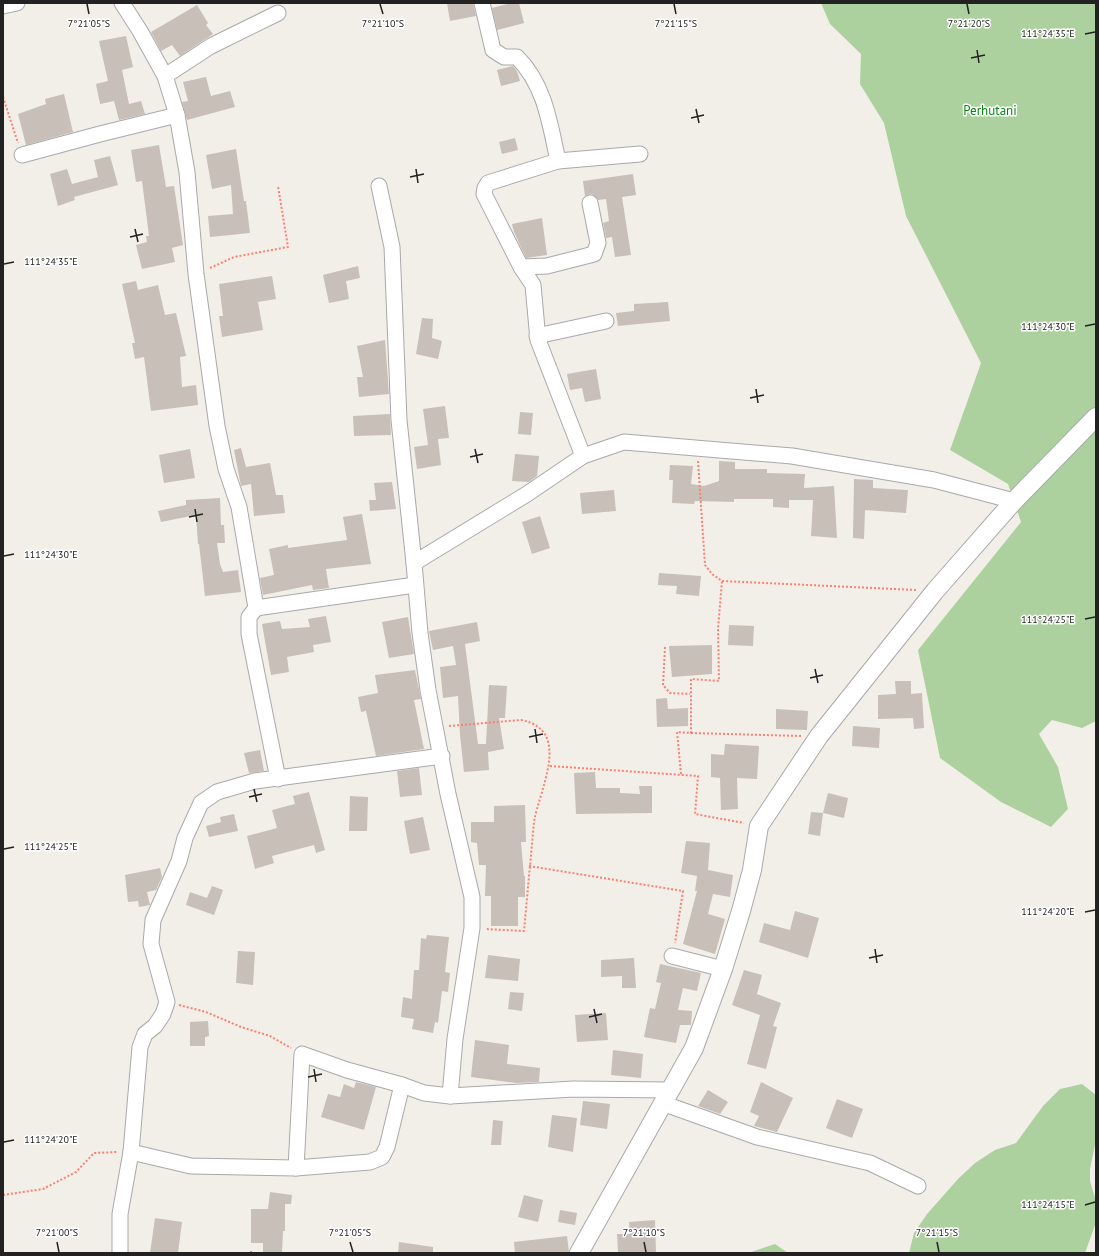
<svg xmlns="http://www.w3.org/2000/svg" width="1099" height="1256" viewBox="0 0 1099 1256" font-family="'PT Sans',sans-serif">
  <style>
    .forest { fill: #add19e }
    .building { fill: #c7bfb8 }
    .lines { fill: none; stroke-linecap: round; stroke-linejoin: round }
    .minor-casing { stroke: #a9a9a9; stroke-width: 17 }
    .tertiary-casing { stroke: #a9a9a9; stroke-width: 20 }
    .path { stroke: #fa8072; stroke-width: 2; stroke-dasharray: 2 2; stroke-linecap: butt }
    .minor { stroke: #fff; stroke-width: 15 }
    .tertiary { stroke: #fff; stroke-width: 18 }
    .ticks { fill: none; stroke: #222; stroke-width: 1.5 }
    .labels { text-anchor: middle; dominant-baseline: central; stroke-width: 3; stroke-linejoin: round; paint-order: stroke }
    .park-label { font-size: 13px; fill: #0c8416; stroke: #fff }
    .ticks-label { font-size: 10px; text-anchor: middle; fill: #222; stroke: #fff; stroke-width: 3; stroke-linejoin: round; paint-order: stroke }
  </style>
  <rect width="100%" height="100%" fill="#f2efe9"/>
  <!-- forest -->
  <g class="forest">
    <path d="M821 3H1096V721L1082 728 1052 720 1039 734 1058 767 1068 809 1051 827 1001 802 940 758 918 650 1021 522 1008 484 950 450 981 363 906 216 884 123 860 84 861 54 830 24Z"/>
    <path d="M1082 1084 1096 1095V1140L1090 1169V1181L1096 1201 1095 1225 1085 1253H909L914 1233 927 1214 958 1179 975 1163 995 1150 1016 1143 1043 1106 1060 1089Z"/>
    <path d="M775 1244 788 1253H748Z"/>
  </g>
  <!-- building -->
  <g class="building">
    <path d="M447 3H473L476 16 450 21Z"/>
    <path d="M511 3H519L524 23 497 30 492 8Z"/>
    <path d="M197 5 208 23 206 25 213 34 180 56 172 45 161 51 151 32Z"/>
    <path d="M126 36 133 67 122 70 129 104 141 101 145 114 119 120 114 101 100 104 96 84 108 81 99 41Z"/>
    <path d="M513 66 517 71 520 81 501 86 497 70Z"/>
    <path d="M206 77 211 96 230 91 235 107 187 120 182 102 188 101 183 82Z"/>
    <path d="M64 94 73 132 26 145 18 114 46 104 45 99Z"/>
    <path d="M515 138 518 150 502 154 499 142Z"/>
    <path d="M159 145 166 187 174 186 183 245 172 248 175 262 142 269 136 245 147 242 146 236H149L142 181 136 182 131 150Z"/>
    <path d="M236 149 244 201H246L250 233 210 237 208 216 233 214 231 185 212 189 206 155Z"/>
    <path d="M110 156 118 185 74 197 75 200 58 206 50 174 67 169 72 184 98 177 94 160Z"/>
    <path d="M633 174 636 195 622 197 631 255 615 257 612 237 606 238 603 223 609 221 606 199 598 200 592 194 585 196 583 181Z"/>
    <path d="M542 218 547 255 526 258 514 232 512 224Z"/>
    <path d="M358 266 360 278 346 281 349 299 329 303 323 275Z"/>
    <path d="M272 276 276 299 258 302 263 330 222 337 219 316H223L219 284Z"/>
    <path d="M136 281 138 290 158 285 165 315 176 313 186 356 180 357 182 387 196 385 198 405 151 411 144 357 135 359 132 343H135L122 284Z"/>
    <path d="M668 302 670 321 618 326 616 313 634 311V304Z"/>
    <path d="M422 318 433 319 432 338 442 341 438 359 416 354Z"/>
    <path d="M385 340 389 394 359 397 357 377H363L357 346Z"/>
    <path d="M596 369 601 399 585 402 582 388 570 390 567 374Z"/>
    <path d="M445 406 449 438 438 439 441 465 417 469 414 447 428 445 423 409Z"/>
    <path d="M520 412 533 413 531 435 518 434Z"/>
    <path d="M390 414 391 435 354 436 353 416Z"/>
    <path d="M241 448 246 467 270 463 276 495H283L285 513 254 516 251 484 241 486 234 450Z"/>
    <path d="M190 449 195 478 164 483 159 455Z"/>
    <path d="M515 454 539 456 537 476 529 482 512 481Z"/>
    <path d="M719 461 735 462V469H767V473L805 474 804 488 834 486 837 538 811 536 813 500H789V508L773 507V499H734V502L695 501 694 504 672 503 673 480H669L670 465 693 466 691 484 704 486 719 481Z"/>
    <path d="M854 479 873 480V488L908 490 906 513 865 510 864 539 853 538Z"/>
    <path d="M392 482 396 509 370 511 369 500H376L374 483Z"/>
    <path d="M614 490 616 511 582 514 580 493Z"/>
    <path d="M220 498 221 525H224L225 543H217L220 564 223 572 238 570 241 592 205 596 199 544H198L196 515 161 522 158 511 186 505V500Z"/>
    <path d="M362 514 371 564 326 569 329 588 313 590 312 585 263 595 260 578 274 575 269 549 288 545V548L347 540 343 517Z"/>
    <path d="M540 516 550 548 532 554 522 522Z"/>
    <path d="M659 573 701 576 699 596 676 594 677 586 658 585Z"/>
    <path d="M326 616 331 642 313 645 314 652 287 657 289 672 271 675 262 624 280 621 282 629 310 627 308 619Z"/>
    <path d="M408 617 414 654 389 658 382 622Z"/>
    <path d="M477 622 480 641 465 644 478 744H486L489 685 507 686 505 718H499L504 749 488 752 489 770 464 772 460 735 458 696 443 698 440 667 456 665 453 646 433 650 429 631Z"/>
    <path d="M729 625 754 626 753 646 728 645Z"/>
    <path d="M712 645V674L672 677 669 646Z"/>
    <path d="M415 670 421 699 414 700 424 749 376 756 366 711 361 712 358 697 378 693 375 675Z"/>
    <path d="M895 681H911V694L922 693 924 728 914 729 913 718 878 719V695L896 694Z"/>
    <path d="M667 698 668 709 688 708V726L657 727 656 699Z"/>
    <path d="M776 709 808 711 807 730 776 729Z"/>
    <path d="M853 726 880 728 879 748 852 746Z"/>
    <path d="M725 744 759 746 757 779 737 778 738 809 721 810 720 778 711 777V754L724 755Z"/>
    <path d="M260 750 264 771 249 773 244 753Z"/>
    <path d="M419 768 422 795 400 797 397 771Z"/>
    <path d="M595 772 596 788H620V793L640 794 639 786H652V813L576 814 574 773Z"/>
    <path d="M309 792 325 850 316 853 314 845 272 856 274 863 255 869 247 836 277 828 272 810 295 804 293 796Z"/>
    <path d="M828 793 848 798 844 818 823 813Z"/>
    <path d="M350 796 368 797 367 831H349Z"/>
    <path d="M525 805 526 842H521L524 876H525V897H518V926H491V896H485L486 865H479L477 843 471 842V822H494V806Z"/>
    <path d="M811 812 823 813 820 836 808 834Z"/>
    <path d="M234 814 238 831 209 837 206 826 221 822 220 817Z"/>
    <path d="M423 817 430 850 410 854 404 821Z"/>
    <path d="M686 841 710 843 708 870 733 875 730 897 713 894 708 914 725 919 715 954 683 944 697 891H695L697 876 681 873Z"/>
    <path d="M160 868 162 877 156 890 147 892 150 905 139 907 138 901 128 902 125 875Z"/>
    <path d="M212 886 223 890 214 915 186 905 190 892 207 898Z"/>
    <path d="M795 911 819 918 808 958 759 942 764 923 790 930Z"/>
    <path d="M427 935 449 937 445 972 450 973 448 992 442 991 438 1023 435 1022 433 1033 412 1029 414 1019 401 1017 403 997 412 999 414 970H419L421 938 426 939Z"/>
    <path d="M238 951 255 952 253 985 236 983Z"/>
    <path d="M488 955 520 959 518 981 485 978Z"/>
    <path d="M634 958 636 988H622V976L601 977V960Z"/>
    <path d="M660 964 701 973 697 991 683 988 678 1010 692 1011 691 1025H680L676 1043 644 1037 650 1008 655 1009 661 983 656 982Z"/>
    <path d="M744 970 762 975 757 994 781 1003 773 1026 777 1027 766 1069 747 1064 760 1015 732 1005Z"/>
    <path d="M510 992 524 993 522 1011 508 1009Z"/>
    <path d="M606 1013 608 1040 577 1042 575 1015Z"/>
    <path d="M208 1021 209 1036 205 1037V1046H190V1022Z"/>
    <path d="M475 1040 509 1045 507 1064 540 1068 539 1082 516 1083 471 1077Z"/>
    <path d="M613 1050 643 1054 641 1078 611 1075Z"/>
    <path d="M356 1082 376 1087 364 1130 321 1117 328 1094 340 1097 344 1084 354 1088Z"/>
    <path d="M761 1082 793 1098 777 1132 754 1126 759 1116 750 1112Z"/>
    <path d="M708 1090 728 1102 720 1114 698 1106Z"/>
    <path d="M837 1099 863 1109 852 1138 826 1128Z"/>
    <path d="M583 1101 610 1104 607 1129 580 1125Z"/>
    <path d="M552 1115 577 1118 573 1152 548 1147Z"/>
    <path d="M493 1120 503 1121 501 1145H491Z"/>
    <path d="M270 1192 292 1195 291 1204H285V1231H283L282 1253H263V1243H251V1209H268Z"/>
    <path d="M524 1195 543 1200 538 1222 518 1217Z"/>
    <path d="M560 1210 577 1213 575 1225 558 1222Z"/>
    <path d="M155 1218 182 1222 178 1253H150Z"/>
    <path d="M655 1220 656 1253 618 1252 617 1234H630L629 1222Z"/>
    <path d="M567 1236 569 1253H515L514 1242Z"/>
    <path d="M399 1242 433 1247V1253H398Z"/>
  </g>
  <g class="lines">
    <defs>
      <g id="minor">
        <path d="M122 3 140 31 165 76 177 115 187 172 196 274 217 426 226 469 239 507 256 608 415 585"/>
        <path d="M482 3 493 50 504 57H517C545 85 550 124 558 161L488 183 485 188 484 194 521 267 533 285 538 340 583 456"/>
        <path d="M3 6 17 3"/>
        <path d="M165 76 211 46 278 13"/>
        <path d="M22 155 100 134 177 115"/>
        <path d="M558 161 640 154"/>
        <path d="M379 186 392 247 399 420 414 563"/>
        <path d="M521 267 547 266 594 254 598 243 590 203"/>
        <path d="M537 336 606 321"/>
        <path d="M256 608 249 617V634L278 779"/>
        <path d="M672 956 723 969"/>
        <path d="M669 1090 574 1089 450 1096 455 1039 472 928V897L448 794 428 690 420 633 414 563 527 494 583 456 624 442 792 456 934 480 1014 501"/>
        <path d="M662 1103 757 1137 870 1163 918 1186"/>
        <path d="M131 1152 191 1166 296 1168 370 1162 382 1157 387 1147 402 1085"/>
        <path d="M296 1168 302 1054 347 1070 402 1085 424 1093 450 1096"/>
        <path d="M120 1253V1214L131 1152 140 1047 145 1034 155 1026 163 1014 167 1002 151 944 153 920 179 861 185 838 201 803 217 792 255 781 442 756"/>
      </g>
      <path id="tertiary" d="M579 1253 694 1048 723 969 741 911 752 870 759 826 819 736 935 591 1014 501 1096 417"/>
    </defs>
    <!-- minor casing -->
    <use href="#minor" class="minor-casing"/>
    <!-- tertiary casing -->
    <use href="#tertiary" class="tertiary-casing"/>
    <!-- path -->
    <g class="path">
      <path d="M3 97 18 143"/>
      <path d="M210 268 234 257 288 247 278 186"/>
      <path d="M698 461 705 565 712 574 722 581 916 590"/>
      <path d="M665 647 663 685 670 693 690 694"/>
      <path d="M449 726 521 720C573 730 539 790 534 822L524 931 485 929"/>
      <path d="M691 733 801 736"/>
      <path d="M550 766 698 776 695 814 744 823"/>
      <path d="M681 774 677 732 691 733V679L719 681 718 629 722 581"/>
      <path d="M529 866 683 891 675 943"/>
      <path d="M179 1005 206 1012 241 1027 270 1036 291 1048"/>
      <path d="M3 1195 43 1189 76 1172 94 1153 117 1152"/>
      <path d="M251 1253V1250"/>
    </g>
    <!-- minor -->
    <use href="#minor" class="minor"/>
    <!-- tertiary -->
    <use href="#tertiary" class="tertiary"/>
  </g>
  <!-- ticks -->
  <path class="ticks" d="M87 4 89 14M380 4 383 14M674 4 676 14M967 4 969 14M1085 34 1095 32M977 50 979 63M971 58 985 55M696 109 699 123M691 118 704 115M416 169 418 183M410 177 424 174M135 229 138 242M130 237 143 234M4 264 14 262M1085 326 1095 324M756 389 758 403M750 398 764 395M475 449 478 463M470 457 483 454M195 509 197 522M189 517 203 514M4 556 14 554M1085 619 1095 617M815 669 818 683M810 678 823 675M535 729 537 743M529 737 543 734M254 789 257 802M249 797 262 794M4 849 14 847M1085 912 1095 910M875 949 877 963M869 958 883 955M594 1009 597 1023M589 1017 602 1014M314 1069 316 1082M308 1077 322 1074M4 1142 14 1140M1085 1205 1095 1202M57 1242 59 1252M350 1242 353 1252M644 1242 646 1252M937 1242 939 1252"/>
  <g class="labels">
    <!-- park labels -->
    <g class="park-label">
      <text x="990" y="110">Perhutani</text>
    </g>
  </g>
  <g class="ticks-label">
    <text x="89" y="27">7°21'05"S</text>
    <text x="383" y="27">7°21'10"S</text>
    <text x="676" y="27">7°21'15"S</text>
    <text x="969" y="27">7°21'20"S</text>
    <text x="1048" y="37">111°24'35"E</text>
    <text x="51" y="265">111°24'35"E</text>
    <text x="1048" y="330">111°24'30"E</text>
    <text x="51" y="558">111°24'30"E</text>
    <text x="1048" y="623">111°24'25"E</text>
    <text x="51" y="850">111°24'25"E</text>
    <text x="1048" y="915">111°24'20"E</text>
    <text x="51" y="1143">111°24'20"E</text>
    <text x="1048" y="1208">111°24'15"E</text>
    <text x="57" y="1236">7°21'00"S</text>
    <text x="350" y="1236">7°21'05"S</text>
    <text x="644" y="1236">7°21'10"S</text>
    <text x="937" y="1236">7°21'15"S</text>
  </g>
  <!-- border -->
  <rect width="1099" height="1256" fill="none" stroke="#222222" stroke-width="8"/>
</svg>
